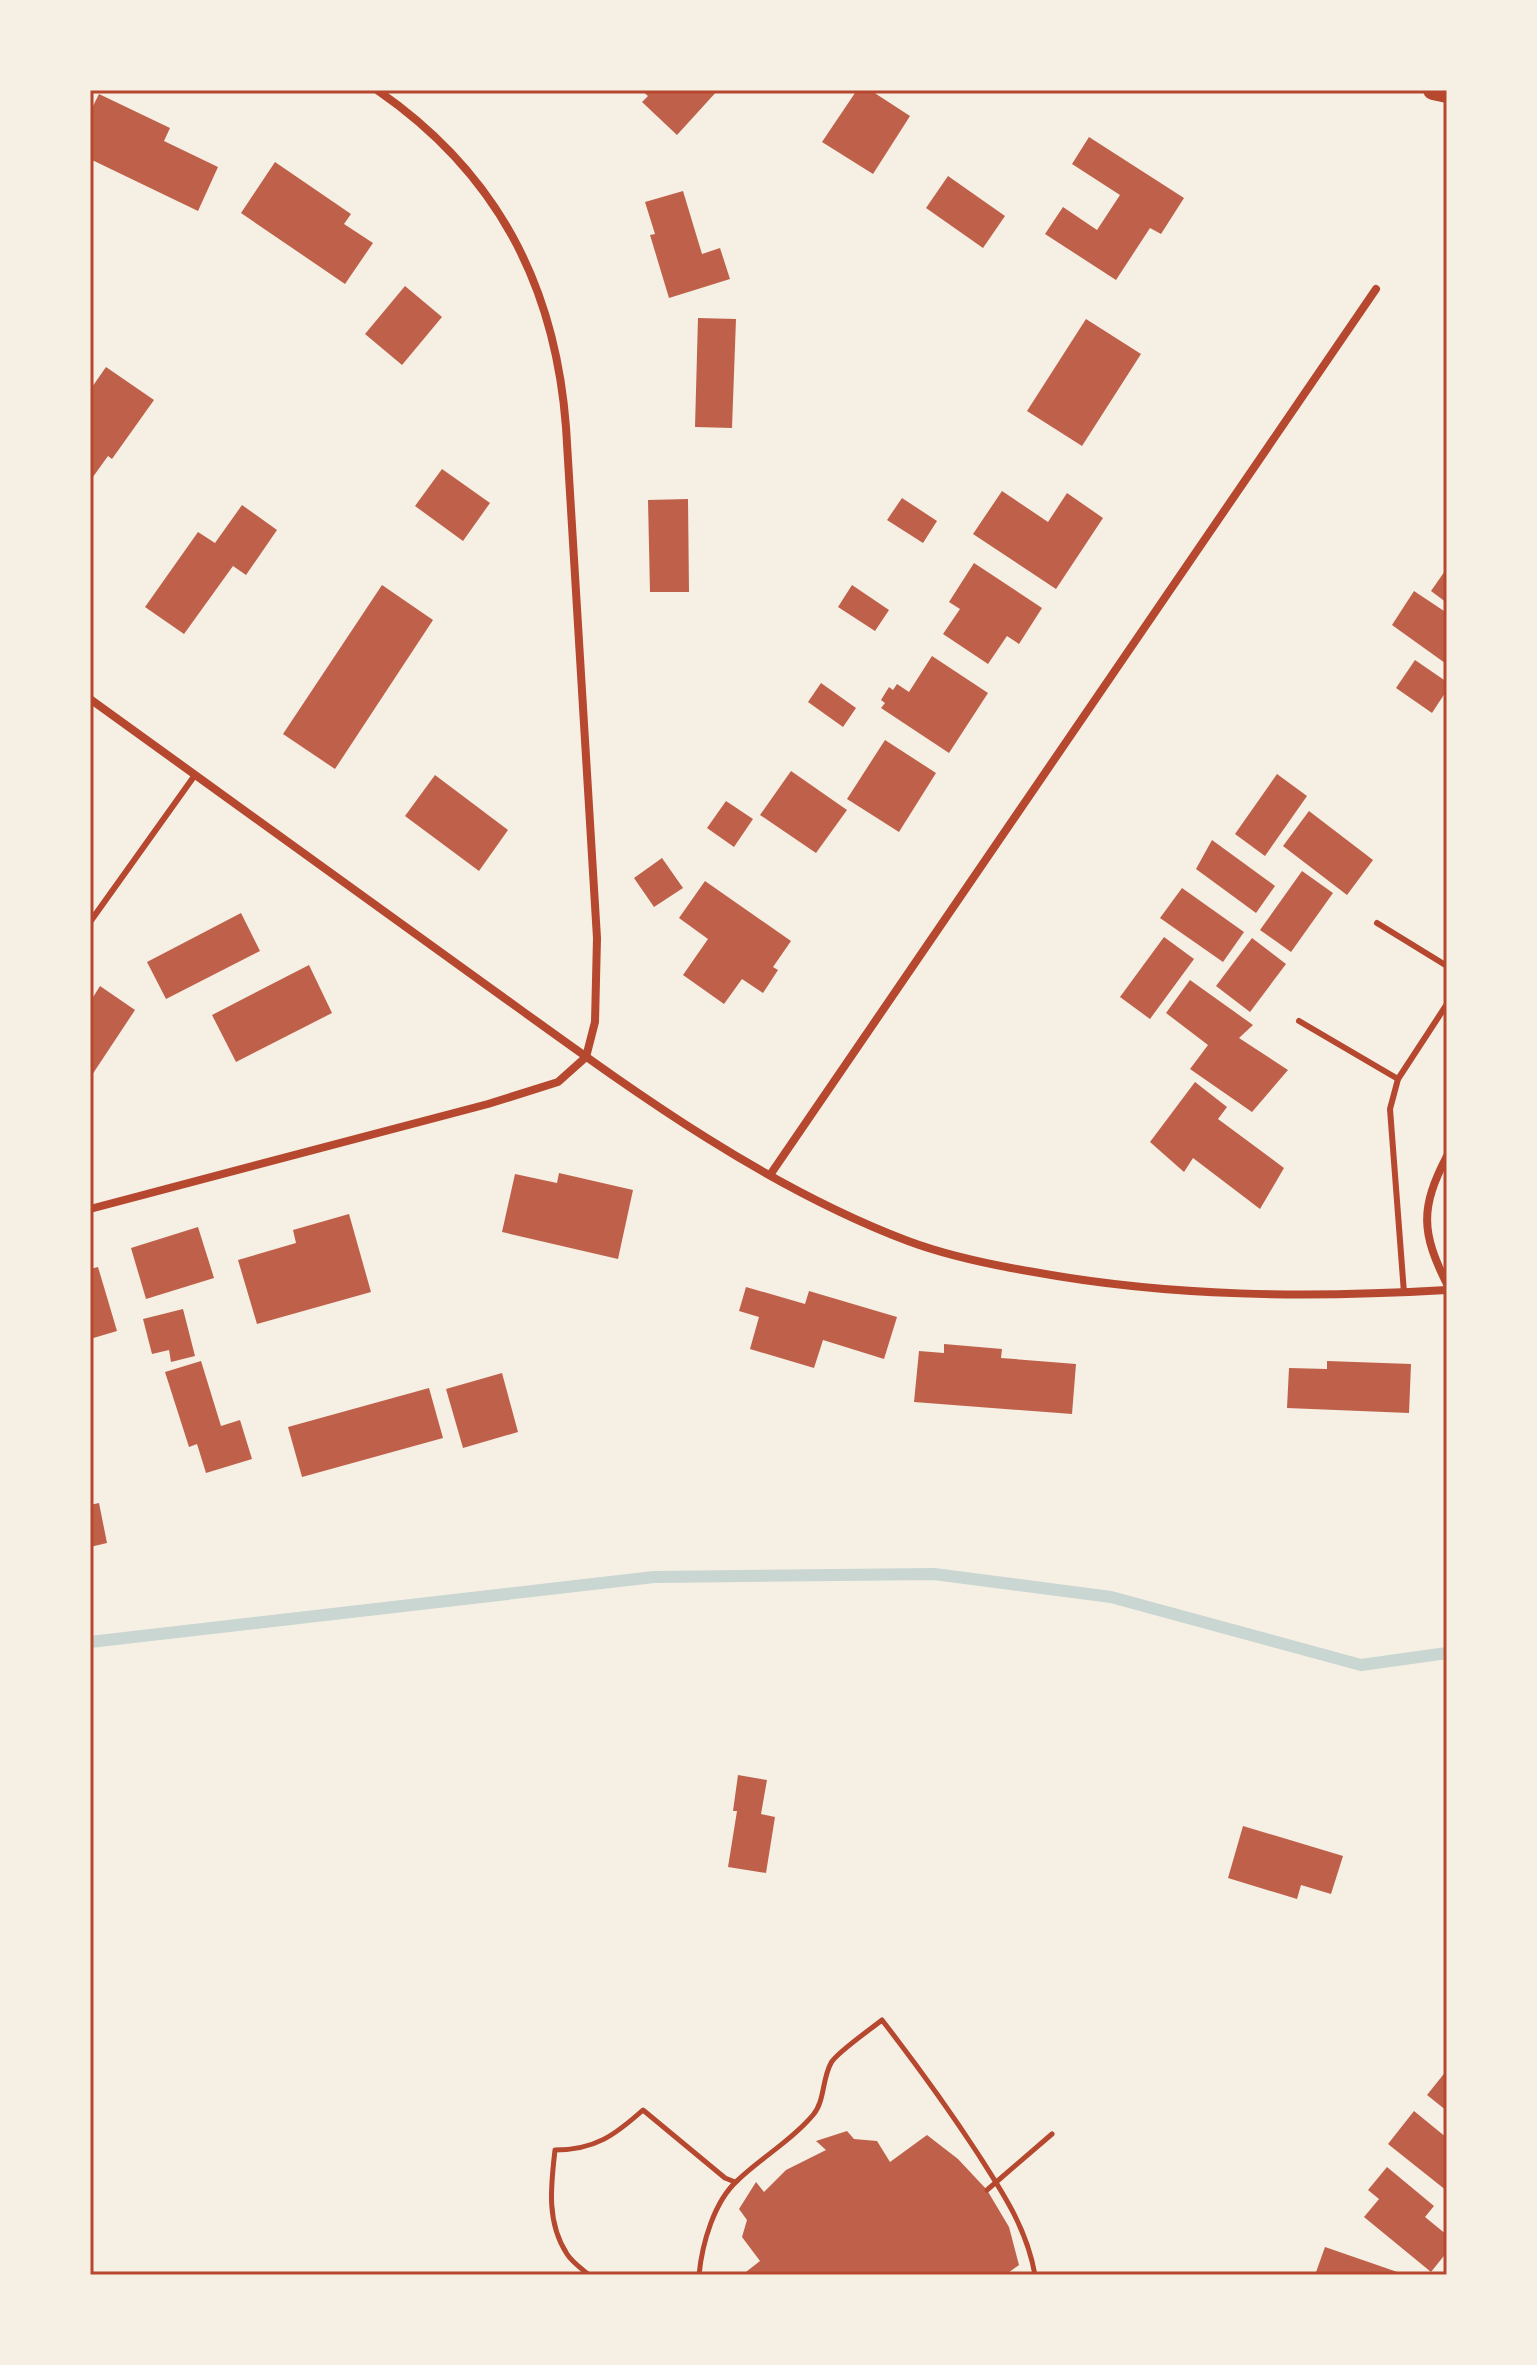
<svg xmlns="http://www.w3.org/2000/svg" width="1537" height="2365" viewBox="0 0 1537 2365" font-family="Barlow,sans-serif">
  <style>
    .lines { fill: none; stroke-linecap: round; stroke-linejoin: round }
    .stream { stroke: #c9d6d2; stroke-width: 12 }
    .building { fill: #bf614a }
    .path { stroke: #b5482f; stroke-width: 5 }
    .service { stroke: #b5482f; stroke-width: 6 }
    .minor { stroke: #b5482f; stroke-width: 8 }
    .primary { stroke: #b5482f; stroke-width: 20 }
    .neatline { fill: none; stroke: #b5482f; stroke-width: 3 }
  </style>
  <rect width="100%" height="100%" fill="#f6efe4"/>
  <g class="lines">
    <!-- stream -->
    <path class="stream" d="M90 1642 654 1577 934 1574 1111 1597 1361 1665 1447 1653"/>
  </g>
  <!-- building -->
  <g class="building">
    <path d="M641 90H718L677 135 642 102 648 96Z"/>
    <path d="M857 90H870L910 116 873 174 822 142Z"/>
    <path d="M99 94 170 128 164 141 218 167 198 211 90 159V112Z"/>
    <path d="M1089 137 1184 198 1161 234 1150 228 1116 280 1045 234 1063 207 1097 230 1120 195 1072 164Z"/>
    <path d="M275 162 351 214 344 224 373 243 345 284 241 213Z"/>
    <path d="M948 176 1005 216 983 248 926 208Z"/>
    <path d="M683 191 702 254 720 248 730 279 669 298 650 235 655 234 645 202Z"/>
    <path d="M405 286 442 317 402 365 365 334Z"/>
    <path d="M698 318 736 319 732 428 695 427Z"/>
    <path d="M1086 319 1141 354 1082 446 1027 411Z"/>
    <path d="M106 367 154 400 112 459 108 456 90 481V390Z"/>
    <path d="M442 469 490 503 463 541 415 506Z"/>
    <path d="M1002 491 1048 522 1067 493 1103 518 1056 589 973 534Z"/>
    <path d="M902 498 937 521 923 543 887 520Z"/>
    <path d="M688 499 689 592H650L648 500Z"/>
    <path d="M242 505 277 530 246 575 233 566 184 634 145 607 198 532 215 543Z"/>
    <path d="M974 563 1042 608 1019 644 1007 636 988 664 943 634 960 609 949 602Z"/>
    <path d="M1447 568V603L1431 591Z"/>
    <path d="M382 585 433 620 335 769 283 734Z"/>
    <path d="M852 585 889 610 875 631 838 607Z"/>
    <path d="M1414 591 1447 613V660L1445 663 1392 625Z"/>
    <path d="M932 656 988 693 949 753 881 708 885 703 881 700 889 687 893 690 897 684 909 692Z"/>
    <path d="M1415 660 1447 682V690L1432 713 1396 688Z"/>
    <path d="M821 683 856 708 843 727 808 702Z"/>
    <path d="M885 740 936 773 899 832 847 799Z"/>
    <path d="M791 771 847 810 816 853 760 815Z"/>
    <path d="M1277 774 1307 796 1265 856 1235 834Z"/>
    <path d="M435 775 508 830 479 871 405 816Z"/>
    <path d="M726 801 753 819 734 847 707 828Z"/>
    <path d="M1309 811 1373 860 1347 895 1283 846Z"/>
    <path d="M1212 840 1275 886 1256 913 1196 869Z"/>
    <path d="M662 858 683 888 654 907 634 878Z"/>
    <path d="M1302 871 1333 893 1291 952 1260 930Z"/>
    <path d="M705 881 791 941 773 967 778 970 763 993 742 979 724 1004 683 975 708 939 679 918Z"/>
    <path d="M1182 888 1244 932 1223 962 1160 918Z"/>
    <path d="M241 913 260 951 166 999 147 962Z"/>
    <path d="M1164 937 1194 959 1150 1019 1120 997Z"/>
    <path d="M1252 938 1286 964 1250 1012 1216 986Z"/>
    <path d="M309 965 332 1013 236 1062 212 1015Z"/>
    <path d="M1190 980 1253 1025 1239 1038 1288 1070 1252 1112 1190 1069 1208 1045 1166 1013Z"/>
    <path d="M100 986 135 1010 90 1078V1002Z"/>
    <path d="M1195 1082 1227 1107 1218 1119 1284 1168 1260 1209 1193 1158 1184 1172 1150 1142Z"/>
    <path d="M559 1173 633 1190 618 1259 502 1232 515 1174 557 1183Z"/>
    <path d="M349 1214 371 1292 257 1324 238 1260 296 1243 293 1230Z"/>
    <path d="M198 1227 214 1278 146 1299 131 1248Z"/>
    <path d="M98 1267 117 1331 90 1339V1269Z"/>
    <path d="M746 1287 805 1304 809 1291 897 1317 884 1359 823 1340 814 1368 750 1349 759 1317 739 1311Z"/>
    <path d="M183 1309 195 1356 171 1362 169 1350 152 1354 143 1319Z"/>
    <path d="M944 1344 1002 1349 1001 1358 1076 1364 1072 1414 914 1402 919 1351 944 1353Z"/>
    <path d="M201 1361 221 1426 240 1420 252 1459 206 1473 197 1444 189 1447 165 1372Z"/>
    <path d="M1327 1361 1411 1364 1409 1413 1287 1408 1289 1368 1327 1369Z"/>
    <path d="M502 1373 518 1432 463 1448 446 1389Z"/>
    <path d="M429 1388 443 1438 302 1477 288 1427Z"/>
    <path d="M99 1503 107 1543 90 1547V1505Z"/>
    <path d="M738 1775 767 1780 761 1814 775 1817 766 1873 728 1867 737 1811H733Z"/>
    <path d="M1243 1826 1343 1856 1331 1894 1301 1885 1297 1899 1228 1878Z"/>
    <path d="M1447 2070V2111L1427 2095Z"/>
    <path d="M1414 2111 1447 2138V2191L1388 2144Z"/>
    <path d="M847 2131 854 2139 877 2141 890 2162 927 2135 958 2159 987 2190 1009 2227 1019 2265 1005 2275H742L760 2261 742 2237 747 2220 739 2209 756 2182 764 2192 786 2170 826 2150 816 2141Z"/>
    <path d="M1387 2167 1434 2206 1425 2217 1447 2235V2252L1431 2272 1364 2217 1379 2199 1368 2190Z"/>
    <path d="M1325 2247 1406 2275H1315Z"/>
  </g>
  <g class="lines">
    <!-- path -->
    <g class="path">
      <path d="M987 2190 1052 2134"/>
      <path d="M589 2275C582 2269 572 2262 567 2254 546 2222 551 2185 555 2150 595 2150 615 2135 643 2110L725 2178 735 2182"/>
      <path d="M699 2275C702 2244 714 2201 738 2180 762 2157 791 2141 813 2115 825 2101 822 2079 831 2063 836 2053 871 2029 882 2020 916 2064 948 2108 978 2154 1003 2193 1027 2229 1035 2275"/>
    </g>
    <!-- service -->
    <g class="service">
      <path d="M90 922 195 775"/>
      <path d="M1377 923 1447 966"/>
      <path d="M1299 1021 1398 1079"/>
      <path d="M1404 1293 1390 1109 1398 1079 1447 1004"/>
    </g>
    <!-- minor -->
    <g class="minor">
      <path d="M90 699C223 795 356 891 489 987 620 1081 755 1183 908 1241 948 1256 992 1265 1034 1272 1171 1297 1308 1298 1447 1290"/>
      <path d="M1447 1156C1420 1208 1421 1232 1447 1284"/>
      <path d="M770 1175 1376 289"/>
      <path d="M90 1209 488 1104 558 1082 586 1057 595 1022 597 938 566 427C555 284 496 172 377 90"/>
    </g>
    <!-- primary -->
    <path class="primary" d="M1433 90 1447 93"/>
  </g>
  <!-- border -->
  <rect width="1537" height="2365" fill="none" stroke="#f6efe4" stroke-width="184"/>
  <rect x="92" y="92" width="1353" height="2181" class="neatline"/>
</svg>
